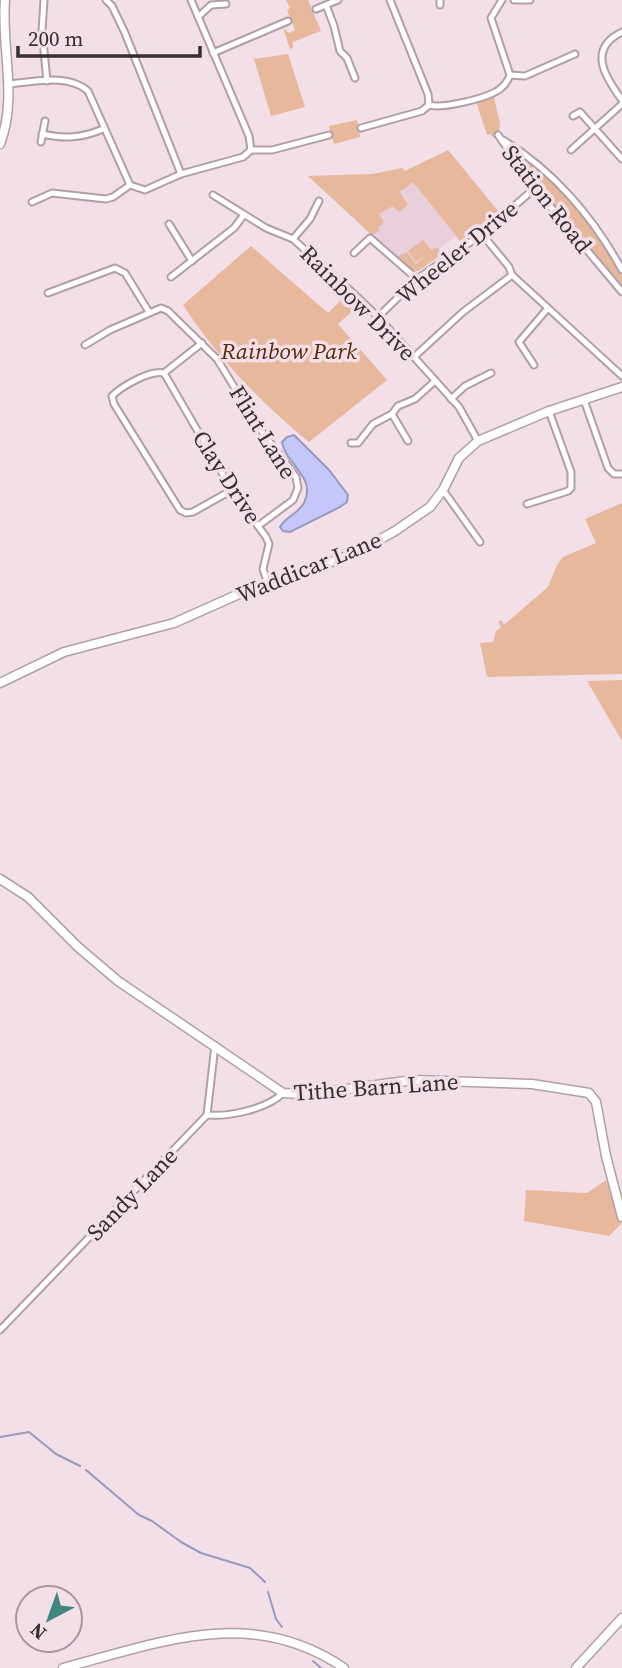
<svg xmlns="http://www.w3.org/2000/svg" width="622" height="1668" viewBox="0 0 622 1668" font-family="'Source Serif 4',serif">
  <style>
    .built { fill: #e9cfdb }
    .green { fill: #e7b89c }
    .water { fill: #c4c7fa; stroke: #9999be; stroke-width: 2 }
    .lines { fill: none; stroke-linecap: round; stroke-linejoin: round }
    .stream { stroke: #9999be; stroke-width: 2 }
    .street-casing { stroke: #b19fa8; stroke-width: 9 }
    .secondary-casing { stroke: #b19fa8; stroke-width: 11 }
    .street { stroke: #fff; stroke-width: 5 }
    .secondary { stroke: #fff; stroke-width: 8 }
    .labels { text-anchor: middle; dominant-baseline: central; stroke-width: 7; stroke-linejoin: round; paint-order: stroke }
    .street-label { font-size: 23px; fill: #352e32; stroke: #f2dfe8 }
    .park-label { font-size: 23px; font-style: italic; fill: #582a06; stroke: #f2dfe8 }
  </style>
  <rect width="100%" height="100%" fill="#f2dfe8"/>
  <!-- built -->
  <path class="built" d="M402 168 456 236 439 249 442 254 418 271 413 270 366 230 308 176 373 174Z"/>
  <!-- green -->
  <g class="green">
    <path d="M286 0H308L321 31 293 42V48L290 49 283 28 289 33 295 30 287 10 290 8Z"/>
    <path d="M288 54 305 107 271 116 254 59Z"/>
    <path d="M493 94 500 123 499 135 494 138 490 134 487 135 475 98Z"/>
    <path d="M357 120 360 137 334 144 329 126Z"/>
    <path d="M500 138 533 160 574 201 612 251 622 270V290L511 156Z"/>
    <path d="M448 150 499 212 460 241 413 182 400 192 408 205 399 212 393 206 379 214 384 222 379 227V231L372 235 308 176 373 174 402 168 405 171Z"/>
    <path d="M423 240 432 251 416 262 408 251Z"/>
    <path d="M251 246 328 313 348 293 358 306 338 324 387 380 309 442C260 402 218 358 183 305Z"/>
    <path d="M441 247 438 249 442 254 418 271 413 270 397 257 407 252 416 264 433 249Z"/>
    <path d="M622 503V674L487 677 480 643 493 642 496 631 501 627 498 622 501 620 504 625 548 587 557 565 563 557 596 543 585 519Z"/>
    <path d="M622 680V741L587 681Z"/>
    <path d="M606 1180 621 1224 609 1236 524 1221 526 1190 587 1193Z"/>
  </g>
  <!-- water -->
  <path class="water" d="M294 435 329 470 348 495 347 502 340 507 290 532 283 531 280 527C285 517 298 514 304 503 317 477 286 465 282 442L287 437Z"/>
  <g class="lines">
    <!-- stream -->
    <g class="stream">
      <path d="M0 1437 29 1432 56 1454 80 1466"/>
      <path d="M86 1470 139 1515 152 1521 181 1542 201 1553 250 1568 265 1582"/>
      <path d="M268 1592 276 1619 282 1627"/>
      <path d="M313 1661 321 1668"/>
    </g>
    <defs>
      <g id="street">
        <path d="M44 0 42 31 47 81"/>
        <path d="M106 0 112 6 125 33 181 174"/>
        <path d="M191 0 249 136 251 150"/>
        <path d="M390 0 428 94 429 105"/>
        <path d="M440 0V5"/>
        <path d="M514 0H530"/>
        <path d="M326 5 334 26 340 51 347 58 355 78"/>
        <path d="M316 9 338 0"/>
        <path d="M198 17 211 5 226 4"/>
        <path d="M622 32C587 49 605 77 622 100"/>
        <path d="M213 53 288 21"/>
        <path d="M510 75 525 76 575 54"/>
        <path d="M9 84C35 82 68 73 88 91L130 185"/>
        <path d="M429 105C443 109 488 98 500 89 505 85 508 81 510 75L491 18 502 0"/>
        <path d="M573 116 580 112 622 159"/>
        <path d="M361 128 422 111 429 105"/>
        <path d="M42 134C64 139 82 138 103 129"/>
        <path d="M498 135 535 188 622 292"/>
        <path d="M503 140C553 170 594 218 622 270"/>
        <path d="M41 142 45 121"/>
        <path d="M571 150 622 104"/>
        <path d="M130 185 145 190 181 174 243 157 251 150H272L329 135"/>
        <path d="M213 195 266 228 293 239 354 294 378 317 459 407 478 441"/>
        <path d="M32 202 52 193 106 199 113 197 130 185"/>
        <path d="M169 224 192 261"/>
        <path d="M482 234 509 267 512 275 622 376"/>
        <path d="M293 239 310 219 319 201"/>
        <path d="M354 253 370 238 417 279"/>
        <path d="M171 277 234 228 243 216"/>
        <path d="M48 293 115 268 125 273 149 312"/>
        <path d="M378 317 417 279 482 234 535 188"/>
        <path d="M202 343 164 373C150 370 122 386 112 396L114 404 180 510 186 513 193 512 232 490"/>
        <path d="M85 345 110 330 161 308 168 311 217 359 260 429 296 477 298 488 293 500 258 526"/>
        <path d="M414 357 463 312 512 275"/>
        <path d="M534 365 519 342 548 308"/>
        <path d="M164 373 232 490 266 537 269 544 263 569 268 584"/>
        <path d="M451 399 465 386 491 373"/>
        <path d="M584 400 608 468 614 474H622"/>
        <path d="M392 414 408 441"/>
        <path d="M351 443H358L373 424 392 414 398 406 415 399 435 381"/>
        <path d="M443 490 480 542"/>
        <path d="M527 504 568 491 571 488V472L549 411"/>
        <path d="M207 1115 215 1045"/>
        <path d="M0 1330 207 1115C229 1117 267 1109 283 1093"/>
      </g>
      <g id="secondary">
        <path d="M0 144C18 97 1 48 5 0"/>
        <path d="M0 683 64 652 174 623 239 594 340 559 363 549 395 531 430 507 443 490 459 458 478 441 549 411 622 387"/>
        <path d="M0 879 28 897 78 947 118 981 283 1093 301 1094 340 1090 413 1080 532 1084 589 1093 596 1102 606 1156 622 1217"/>
        <path d="M63 1668C161 1642 252 1605 344 1668"/>
        <path d="M576 1668 622 1618"/>
      </g>
    </defs>
    <!-- street casing -->
    <use href="#street" class="street-casing"/>
    <!-- secondary casing -->
    <use href="#secondary" class="secondary-casing"/>
    <!-- street -->
    <use href="#street" class="street"/>
    <!-- secondary -->
    <use href="#secondary" class="secondary"/>
  </g>
  <g class="labels">
    <!-- street labels -->
    <g class="street-label">
      <text transform="translate(547 199) rotate(52)">Station Road</text>
      <text transform="translate(457 252) rotate(-39)">Wheeler Drive</text>
      <text transform="translate(358 303) rotate(45)">Rainbow Drive</text>
      <text transform="translate(263 432) rotate(58)">Flint Lane</text>
      <text transform="translate(227 477) rotate(57)">Clay Drive</text>
      <text transform="translate(309 567) rotate(-22)">Waddicar Lane</text>
      <text transform="translate(376 1087) rotate(-4)">Tithe Barn Lane</text>
      <text transform="translate(132 1194) rotate(-46)">Sandy Lane</text>
    </g>
    <!-- park labels -->
    <g class="park-label">
      <text x="289" y="351">Rainbow Park</text>
    </g>
  </g>
  <!-- north arrow -->
  <g transform="translate(49 1619) rotate(221)"><circle r="33" fill="#f2dfe8" stroke="#a6989f" stroke-width="2"/>
  <path d="M0-5L12 26L0 18L-12 26Z" fill="#42877d"/>
  <text y="-10" font-size="19" font-weight="bold" text-anchor="middle" fill="#352e32">N</text>
  </g>
  <!-- scale -->
  <path d="M18 46v10h182v-10" fill="none" stroke="#352e32" stroke-width="3.5"/>
  <text x="28" y="46" font-size="21" fill="#352e32" stroke="#f2dfe8" stroke-width="5" paint-order="stroke">200 m</text>
</svg>
